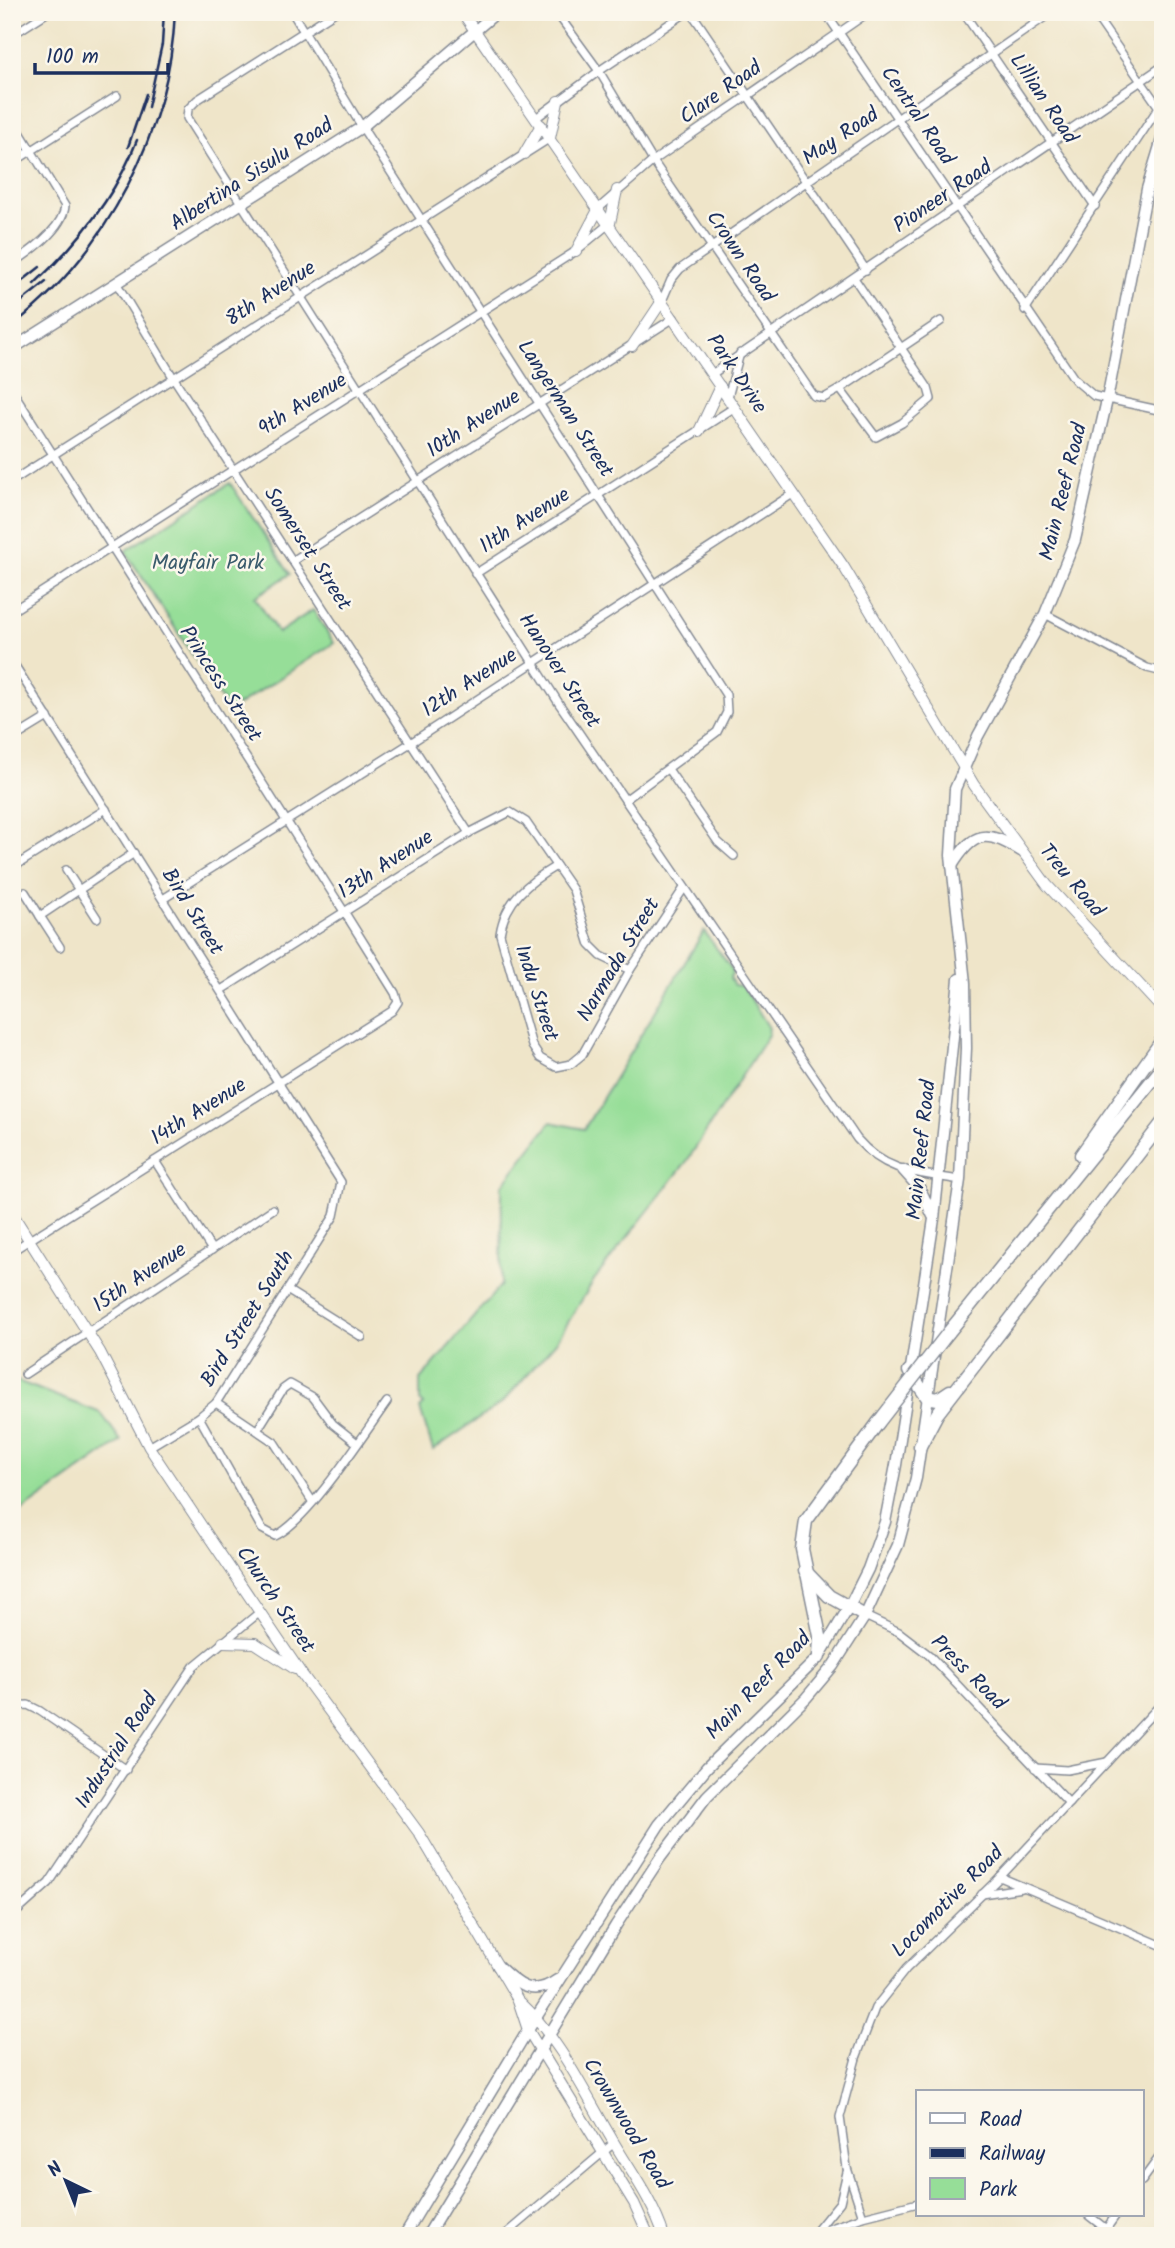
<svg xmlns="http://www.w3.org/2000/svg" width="1175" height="2248" viewBox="0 0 1175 2248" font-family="Kalam,sans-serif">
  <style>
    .green { fill: #96de98; stroke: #58867b; stroke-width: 2 }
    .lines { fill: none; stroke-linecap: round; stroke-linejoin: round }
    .street-casing { stroke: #858a94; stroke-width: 10 }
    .secondary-casing { stroke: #858a94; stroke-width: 12 }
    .primary-casing { stroke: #858a94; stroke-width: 13 }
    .highway-casing { stroke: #858a94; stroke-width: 15 }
    .street { stroke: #fff; stroke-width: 7 }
    .secondary { stroke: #fff; stroke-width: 10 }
    .primary { stroke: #fff; stroke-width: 10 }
    .highway { stroke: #fff; stroke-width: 12 }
    .rail { stroke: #1b2f5e; stroke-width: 2.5 }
    .highway-bridge-casing { stroke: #858a94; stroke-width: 15; stroke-linecap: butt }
    .highway-bridge { stroke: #fff; stroke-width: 12 }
    .labels { text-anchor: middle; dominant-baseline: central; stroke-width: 5; stroke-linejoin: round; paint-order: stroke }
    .street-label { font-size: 21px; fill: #1b2f5e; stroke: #fbf7ec }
    .park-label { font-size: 21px; fill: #3a5b6c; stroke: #fbf7ec }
  </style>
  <rect width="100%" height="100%" fill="#fbf7ec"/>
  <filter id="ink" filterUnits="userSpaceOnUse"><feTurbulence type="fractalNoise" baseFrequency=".0143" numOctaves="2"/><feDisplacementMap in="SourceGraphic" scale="14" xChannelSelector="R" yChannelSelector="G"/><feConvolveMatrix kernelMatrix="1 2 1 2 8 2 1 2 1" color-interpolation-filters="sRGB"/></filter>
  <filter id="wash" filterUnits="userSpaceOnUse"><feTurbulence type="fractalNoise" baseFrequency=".00686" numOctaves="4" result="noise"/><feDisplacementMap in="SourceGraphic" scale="28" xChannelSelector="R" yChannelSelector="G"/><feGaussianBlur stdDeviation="1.57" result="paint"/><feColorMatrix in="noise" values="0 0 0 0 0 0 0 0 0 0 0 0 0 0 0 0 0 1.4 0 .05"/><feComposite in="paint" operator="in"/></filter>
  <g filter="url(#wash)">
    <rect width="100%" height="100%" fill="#efe5c9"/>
    <!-- green -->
    <g class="green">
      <path d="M230 483 290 574 255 597 278 633 313 610 334 643 229 711 125 551Z"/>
      <path d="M704 931 733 971 730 978 734 985 743 986 769 1028 768 1035 687 1161 594 1280 556 1342 503 1402 433 1450 420 1409 424 1405 420 1401V1380L501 1285 502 1186 551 1122 584 1129Z"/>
      <path d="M12 1379 101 1413 121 1441 12 1518Z"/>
    </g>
  </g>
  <g filter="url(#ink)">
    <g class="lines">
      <defs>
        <g id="street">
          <path d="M292 12 362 127 726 695 727 712 717 732 625 800"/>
          <path d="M335 12 197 100 188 109 187 118 560 705 857 1139C886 1173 918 1173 960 1180"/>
          <path d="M556 12 599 71 653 161 814 396 824 398 840 389 941 321"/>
          <path d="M691 12 866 270"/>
          <path d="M825 12 1075 380 1094 396 1163 411"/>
          <path d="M963 12 1095 206"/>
          <path d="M1093 12 1163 113"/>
          <path d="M12 35 48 12"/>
          <path d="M536 118 599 71 687 12"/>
          <path d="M12 119 65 206C63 229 30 252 12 264"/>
          <path d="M12 163 117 96"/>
          <path d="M599 208 653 161 869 12"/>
          <path d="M117 284 173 377 469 833"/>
          <path d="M662 301 671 280 680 269 1052 12"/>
          <path d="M1025 310 1159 107"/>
          <path d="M712 374 1163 66"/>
          <path d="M840 389 876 437 902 423 931 399 928 388 854 278"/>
          <path d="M12 390 345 913 395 993 398 1002 392 1011 381 1018 12 1251"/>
          <path d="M728 397 740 353"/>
          <path d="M12 481 550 138"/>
          <path d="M294 560 674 318"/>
          <path d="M475 574 735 407"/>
          <path d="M12 611 576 251 610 223"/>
          <path d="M1045 614 1147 668 1163 672"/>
          <path d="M12 661 341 1182 334 1216 216 1403 199 1417 149 1447"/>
          <path d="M12 739 48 717"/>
          <path d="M668 769 718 842 734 856"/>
          <path d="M556 866C529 882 505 900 500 934L532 1046 540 1058 556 1067 571 1064 582 1055 630 970 684 888"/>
          <path d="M12 868 106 809"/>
          <path d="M66 870 97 918"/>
          <path d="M25 892 40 916"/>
          <path d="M163 899 412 742 794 493"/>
          <path d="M60 947 40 916 134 853"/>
          <path d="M221 990 469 833 510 812 526 822 573 890 590 945 601 956 630 970"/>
          <path d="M155 1161 212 1250"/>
          <path d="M287 1290 362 1337"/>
          <path d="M25 1374 273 1209"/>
          <path d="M216 1403 274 1442 312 1501"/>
          <path d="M199 1417 262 1529 275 1536C308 1521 364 1434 387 1402"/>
          <path d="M258 1429 283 1389 290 1384 313 1397 333 1424 357 1443"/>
          <path d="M865 1616 899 1632 929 1655 1069 1803"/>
          <path d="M12 1706 28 1705 40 1711 126 1770"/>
          <path d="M1035 1768 1067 1770 1107 1762"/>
          <path d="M1000 1877 1163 1946"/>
          <path d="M982 1894 1022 1888"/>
          <path d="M12 1916 49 1883 194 1666 260 1612"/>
          <path d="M1142 2181 1163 2152"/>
          <path d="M1088 2215 1106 2229"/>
          <path d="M863 2217 847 2168 840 2117 856 2058 875 2008 906 1969 1000 1877 1163 1702"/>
          <path d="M814 2234 840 2202 847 2172"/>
          <path d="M504 2236 614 2143"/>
          <path d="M808 2236 863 2217 918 2203"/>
          <path d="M1101 2236 1116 2215"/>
        </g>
        <g id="secondary">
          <path d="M462 12 844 567 974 785 1047 885 1163 1010"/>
          <path d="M550 138 558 101"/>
          <path d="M524 154 541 125"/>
          <path d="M610 223 617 190"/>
          <path d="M576 251 599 208"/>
          <path d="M632 346 662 301"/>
          <path d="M699 431 720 386"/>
          <path d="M12 1213 100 1352 149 1447 209 1537 301 1673 419 1833 518 2000 528 2030 634 2203 649 2236"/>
          <path d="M223 1642 255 1643 295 1669"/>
          <path d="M520 2002C561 2040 585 2094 613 2141 631 2172 653 2201 664 2236"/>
        </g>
        <g id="primary">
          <path d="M12 349 362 127 497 12"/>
          <path d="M952 866C974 830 987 830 1021 851"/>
          <path d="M903 1170 920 1189 933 1216"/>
          <path d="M498 1966C518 1985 532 1998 557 1980"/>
          <path d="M404 2236 528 2030 659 1825 707 1767 819 1657 849 1607 868 1569 885 1522 896 1465 934 1219 959 979"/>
          <path d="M427 2236 616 1925 660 1858 707 1796 806 1698 833 1666 865 1616 898 1545 916 1478 960 1180 966 1048 965 983 951 855 955 789 978 736 1045 614 1075 540 1107 400 1147 189 1163 136"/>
        </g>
        <g id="highway">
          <path d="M1081 1155 1163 1039"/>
          <path d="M948 1333 1163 1067"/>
          <path d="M909 1371 927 1397 938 1399 950 1391"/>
          <path d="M920 1446 937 1414 1163 1122"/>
          <path d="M805 1571 829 1596 865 1616"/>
          <path d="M819 1657 820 1636 802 1549 806 1521 878 1423"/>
        </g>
      </defs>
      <!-- street casing -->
      <use href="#street" class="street-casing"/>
      <!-- secondary casing -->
      <use href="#secondary" class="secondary-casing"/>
      <!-- primary casing -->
      <use href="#primary" class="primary-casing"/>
      <!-- highway casing -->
      <use href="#highway" class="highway-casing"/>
      <!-- street -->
      <use href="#street" class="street"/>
      <!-- secondary -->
      <use href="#secondary" class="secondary"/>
      <!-- primary -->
      <use href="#primary" class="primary"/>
      <!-- highway -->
      <use href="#highway" class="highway"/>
      <!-- rail -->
      <g class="rail">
        <path d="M148 107 162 44 164 12"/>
        <path d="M128 147 146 94"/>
        <path d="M34 284C77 244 116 196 137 140"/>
        <path d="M12 289 40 267"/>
        <path d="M12 309 46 282"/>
        <path d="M12 326C107 253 170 131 175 12"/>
      </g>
      <defs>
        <path id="highway-bridge" d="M878 1423 948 1333"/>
      </defs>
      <!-- highway-bridge casing -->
      <use href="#highway-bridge" class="highway-bridge-casing"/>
      <!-- highway-bridge -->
      <use href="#highway-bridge" class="highway-bridge"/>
    </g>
  </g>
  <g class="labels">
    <!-- street labels -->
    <g class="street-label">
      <text transform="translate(721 93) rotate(-35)">Clare Road</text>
      <text transform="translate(1043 99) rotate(56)">Lillian Road</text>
      <text transform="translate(917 116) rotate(56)">Central Road</text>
      <text transform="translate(841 137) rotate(-34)">May Road</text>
      <text transform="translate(252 175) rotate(-33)">Albertina Sisulu Road</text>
      <text transform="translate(943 197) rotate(-34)">Pioneer Road</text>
      <text transform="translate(740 257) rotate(56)">Crown Road</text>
      <text transform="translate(271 294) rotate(-33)">8th Avenue</text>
      <text transform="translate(736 374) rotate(56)">Park Drive</text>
      <text transform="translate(303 405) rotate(-32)">9th Avenue</text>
      <text transform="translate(565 409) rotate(57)">Langerman Street</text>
      <text transform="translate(474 424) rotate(-33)">10th Avenue</text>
      <text transform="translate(1064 492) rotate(-76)">Main Reef Road</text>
      <text transform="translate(525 521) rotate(-33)">11th Avenue</text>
      <text transform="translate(307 549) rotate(57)">Somerset Street</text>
      <text transform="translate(559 671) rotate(57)">Hanover Street</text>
      <text transform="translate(470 683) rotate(-33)">12th Avenue</text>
      <text transform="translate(220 684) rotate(57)">Princess Street</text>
      <text transform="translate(386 865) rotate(-33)">13th Avenue</text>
      <text transform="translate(1071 881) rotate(50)">Treu Road</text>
      <text transform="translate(192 912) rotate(58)">Bird Street</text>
      <text transform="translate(619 960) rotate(-59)">Narmada Street</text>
      <text transform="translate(536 993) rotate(72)">Indu Street</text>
      <text transform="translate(199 1112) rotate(-32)">14th Avenue</text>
      <text transform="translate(922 1150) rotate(-84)">Main Reef Road</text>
      <text transform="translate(140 1278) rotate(-34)">15th Avenue</text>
      <text transform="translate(248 1319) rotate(-58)">Bird Street South</text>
      <text transform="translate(275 1600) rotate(56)">Church Street</text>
      <text transform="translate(968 1673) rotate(45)">Press Road</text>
      <text transform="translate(759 1686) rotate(-46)">Main Reef Road</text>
      <text transform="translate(117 1751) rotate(-57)">Industrial Road</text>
      <text transform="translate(948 1902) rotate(-45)">Locomotive Road</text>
      <text transform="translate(626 2124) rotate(59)">Crownwood Road</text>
    </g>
    <!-- park labels -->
    <g class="park-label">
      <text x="208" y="563">Mayfair Park</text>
    </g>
  </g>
  <!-- margin -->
  <rect width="1175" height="2248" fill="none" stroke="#fbf7ec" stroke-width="42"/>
  <!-- legend -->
  <rect x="916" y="2090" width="228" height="126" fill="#fbf7ec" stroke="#a1a7b3" stroke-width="2"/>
  <rect x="930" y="2113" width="35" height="10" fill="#ffffff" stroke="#a1a7b3" stroke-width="2"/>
  <text x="979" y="2126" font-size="21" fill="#1b2f5e">Road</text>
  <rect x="930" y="2148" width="35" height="10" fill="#1b2f5e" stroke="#a1a7b3" stroke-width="2"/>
  <text x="979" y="2160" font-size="21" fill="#1b2f5e">Railway</text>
  <rect x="930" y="2178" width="35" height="21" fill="#96de98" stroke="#a1a7b3" stroke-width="2"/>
  <text x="979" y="2196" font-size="21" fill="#1b2f5e">Park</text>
  <!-- north arrow -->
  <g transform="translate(66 2181) rotate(317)" stroke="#fbf7ec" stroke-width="5" paint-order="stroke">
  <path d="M0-5L12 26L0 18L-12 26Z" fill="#1b2f5e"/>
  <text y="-10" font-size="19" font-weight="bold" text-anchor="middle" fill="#1b2f5e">N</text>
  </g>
  <!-- scale -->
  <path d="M35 63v10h133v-10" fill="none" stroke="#1b2f5e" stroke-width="3.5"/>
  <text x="46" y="63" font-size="21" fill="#1b2f5e" stroke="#fbf7ec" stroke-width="5" paint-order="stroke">100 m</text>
</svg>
